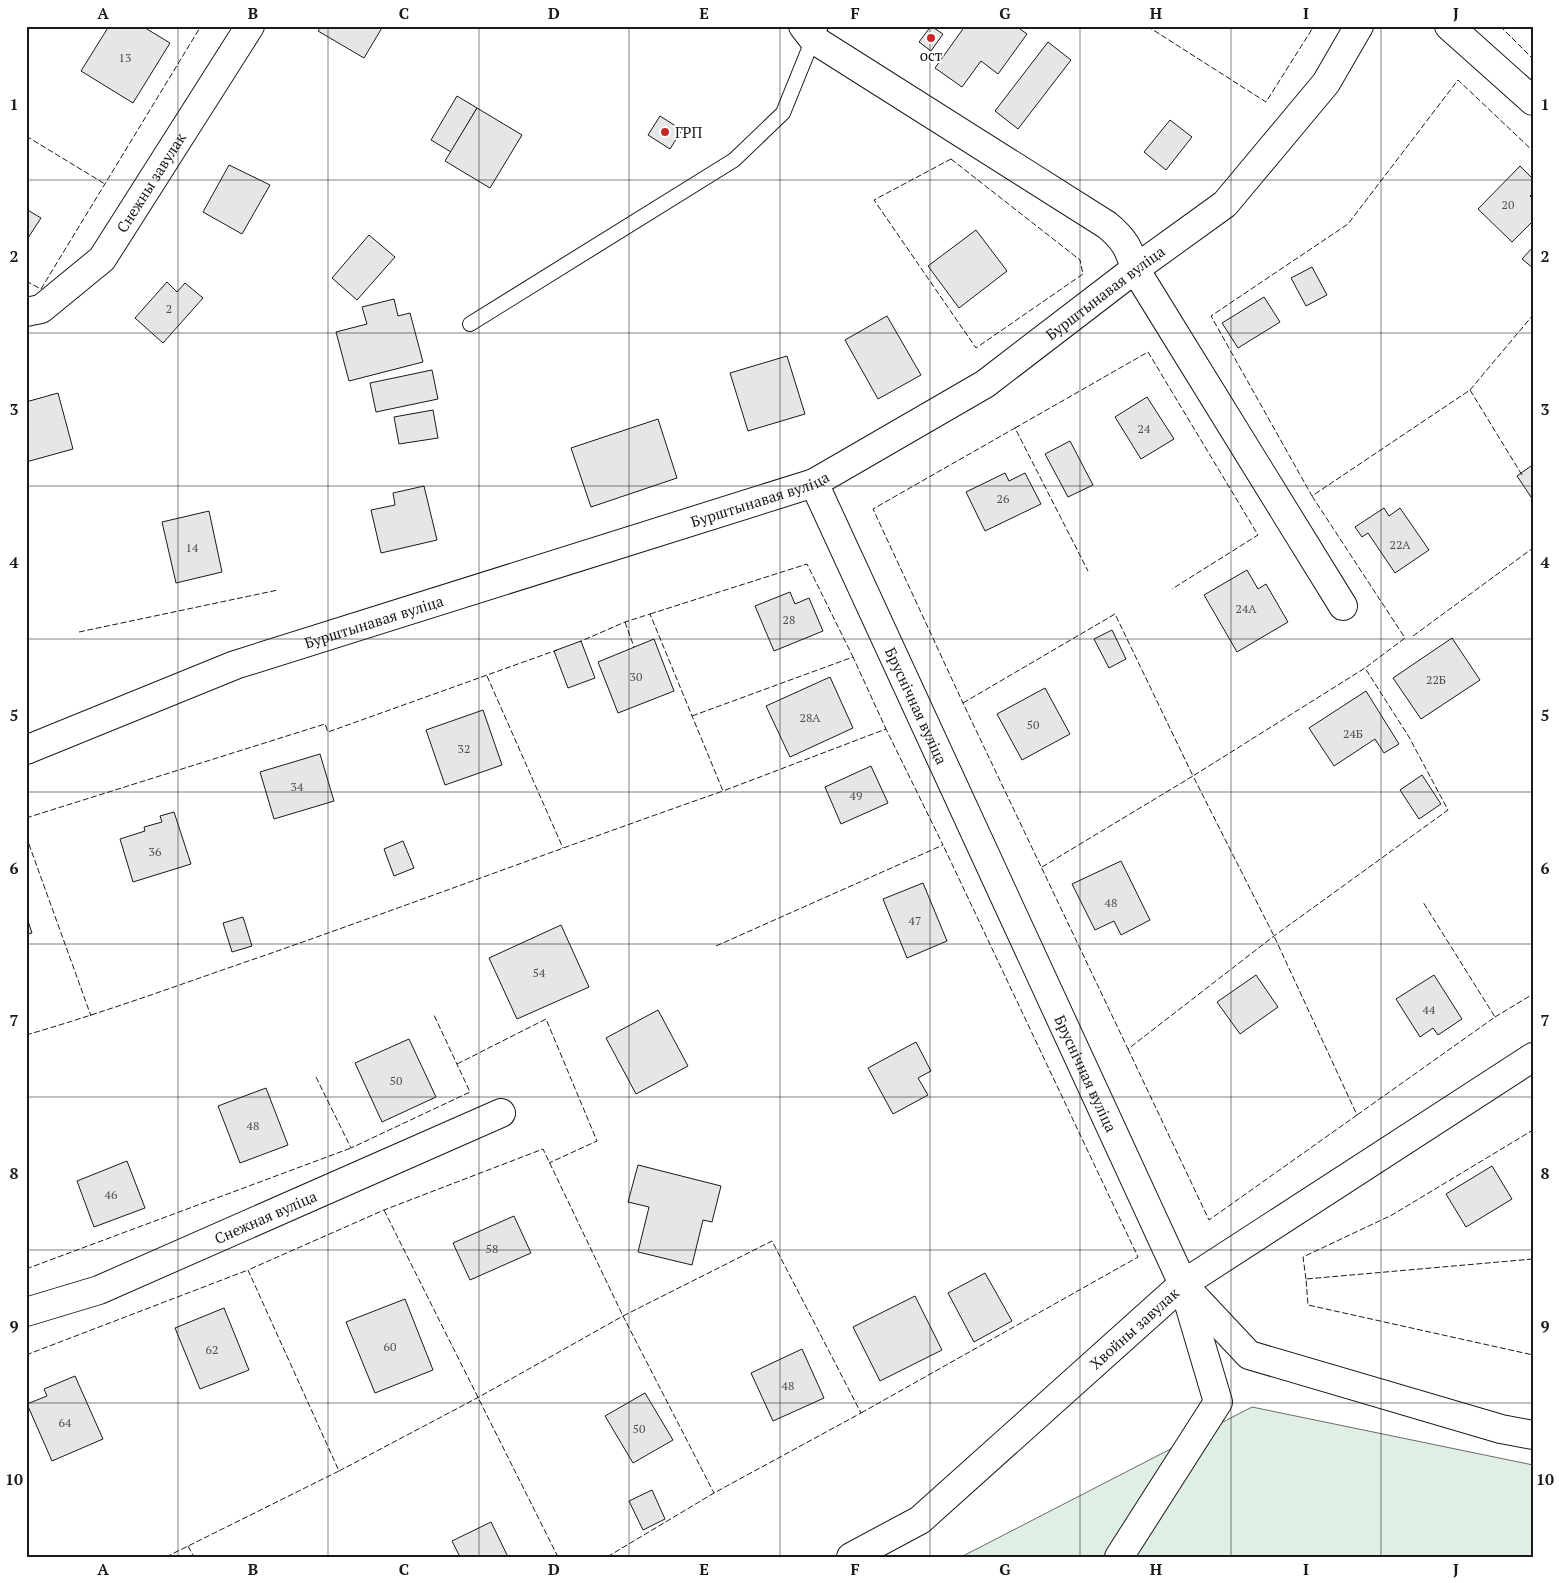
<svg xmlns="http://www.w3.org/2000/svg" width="1559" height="1583" viewBox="0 0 1559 1583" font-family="'PT Serif',serif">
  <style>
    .green { fill: #e0efe3; stroke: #6a6a6a }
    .building { fill: #e6e6e6; stroke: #1a1a1a }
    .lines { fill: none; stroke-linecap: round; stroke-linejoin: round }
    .service-casing { stroke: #1a1a1a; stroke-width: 16 }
    .minor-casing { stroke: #1a1a1a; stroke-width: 30 }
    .service { stroke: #fff; stroke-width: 14 }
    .minor { stroke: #fff; stroke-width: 28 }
    .fence { stroke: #1a1a1a; stroke-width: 1; stroke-dasharray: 6 2.5; stroke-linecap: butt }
    .grid { fill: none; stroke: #1a1a1a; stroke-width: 1; stroke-opacity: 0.55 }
    .poi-dot { fill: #c62828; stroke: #fff; stroke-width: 2 }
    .labels { text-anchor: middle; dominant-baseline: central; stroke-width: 4; stroke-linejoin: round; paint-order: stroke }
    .number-label { font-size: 12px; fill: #4d4d4d }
    .poi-label { font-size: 15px; fill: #1a1a1a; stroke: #fff }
    .street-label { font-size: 15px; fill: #1a1a1a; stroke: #fff }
    .neatline { fill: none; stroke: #1a1a1a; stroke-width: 2 }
    .grid-label { font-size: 16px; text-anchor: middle; font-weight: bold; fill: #1a1a1a }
  </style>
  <rect width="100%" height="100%" fill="#fff"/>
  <!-- green -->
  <path class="green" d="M1252 1407 1533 1465V1557H961Z"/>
  <!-- building -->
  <g class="building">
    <path d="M109 26H142L170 43 133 103 81 71Z"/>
    <path d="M321 26H383L364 58 318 31Z"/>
    <path d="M931 26 943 34 931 51 919 42Z"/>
    <path d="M965 26H1016L1027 34 998 74 981 61 962 87 935 68Z"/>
    <path d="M1048 42 1071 60 1018 129 995 111Z"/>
    <path d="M457 96 477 108 451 152 431 140Z"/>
    <path d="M477 108 522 135 490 188 445 161Z"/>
    <path d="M660 116 682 130 670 149 648 135Z"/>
    <path d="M1170 120 1192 137 1166 170 1144 152Z"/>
    <path d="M229 165 270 185 242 234 203 212Z"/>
    <path d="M1520 166 1533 179V193L1530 196 1533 199V221L1512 242 1478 209Z"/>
    <path d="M26 209 41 218 26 241Z"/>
    <path d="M976 230 1007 271 959 308 928 266Z"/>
    <path d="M369 235 395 257 357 300 332 278Z"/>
    <path d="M1533 247V268L1522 259Z"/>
    <path d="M1312 267 1327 295 1306 306 1291 278Z"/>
    <path d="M167 282 177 292 185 283 203 298 163 343 135 318Z"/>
    <path d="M1264 297 1280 322 1238 348 1222 323Z"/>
    <path d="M394 299 398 316 410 313 423 362 349 381 336 332 367 324 362 307Z"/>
    <path d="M887 316 921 375 878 399 845 340Z"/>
    <path d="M787 356 805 414 748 431 730 373Z"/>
    <path d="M432 370 438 399 376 412 370 383Z"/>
    <path d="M58 393 73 449 26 462V402Z"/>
    <path d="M1147 397 1174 439 1141 459 1115 417Z"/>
    <path d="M433 410 438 438 399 444 394 417Z"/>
    <path d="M658 419 677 478 591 507 571 448Z"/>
    <path d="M1070 441 1093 485 1068 497 1045 454Z"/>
    <path d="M1531 466 1533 469V500L1517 476Z"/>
    <path d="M1005 473 1009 481 1025 473 1041 504 985 531 966 492Z"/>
    <path d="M424 486 437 540 381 553 371 510 395 505 393 493Z"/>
    <path d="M1384 508 1389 516 1400 508 1429 550 1395 573 1368 533 1362 537 1355 527Z"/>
    <path d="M209 511 222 572 176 583 162 522Z"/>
    <path d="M1247 570 1258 589 1266 584 1288 622 1237 652 1204 595Z"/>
    <path d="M790 592 795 604 809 598 823 631 774 651 755 606Z"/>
    <path d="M1112 630 1126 659 1109 668 1094 639Z"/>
    <path d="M1452 638 1480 680 1421 719 1393 678Z"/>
    <path d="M654 639 674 691 618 713 598 662Z"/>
    <path d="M581 641 595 678 568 688 554 651Z"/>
    <path d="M830 677 853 728 790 757 766 706Z"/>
    <path d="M1045 688 1070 734 1022 760 997 714Z"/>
    <path d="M1366 691 1399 744 1384 753 1375 739 1334 766 1309 728Z"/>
    <path d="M483 710 502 765 445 785 426 730Z"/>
    <path d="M320 754 334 801 274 819 260 772Z"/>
    <path d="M871 766 888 803 841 824 825 787Z"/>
    <path d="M1422 775 1441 804 1419 819 1400 790Z"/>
    <path d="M174 812 191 864 133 882 120 839 145 831 144 827 162 822 160 816Z"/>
    <path d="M403 841 414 868 394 876 384 849Z"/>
    <path d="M1121 861 1150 920 1121 935 1114 921 1095 930 1072 884Z"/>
    <path d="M923 883 947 941 907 958 883 899Z"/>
    <path d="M26 915 32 933 26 934Z"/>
    <path d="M243 917 252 946 232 952 223 923Z"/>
    <path d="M561 925 589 987 517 1019 489 958Z"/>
    <path d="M1256 975 1278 1007 1240 1034 1217 1002Z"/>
    <path d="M1434 975 1462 1019 1438 1035 1433 1028 1420 1037 1396 999Z"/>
    <path d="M658 1010 688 1066 636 1094 606 1038Z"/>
    <path d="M409 1039 436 1097 382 1122 355 1063Z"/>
    <path d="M916 1042 931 1071 918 1078 928 1095 893 1114 868 1068Z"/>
    <path d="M266 1088 288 1145 240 1163 218 1106Z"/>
    <path d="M127 1161 145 1208 94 1227 77 1181Z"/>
    <path d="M638 1165 721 1186 712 1222 703 1220 692 1265 638 1252 649 1207 628 1202Z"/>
    <path d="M1492 1166 1512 1199 1466 1227 1446 1194Z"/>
    <path d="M514 1216 531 1253 470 1280 453 1243Z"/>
    <path d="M985 1273 1012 1321 974 1342 948 1293Z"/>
    <path d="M915 1296 942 1350 880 1381 853 1327Z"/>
    <path d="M405 1299 433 1370 375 1393 346 1322Z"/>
    <path d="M224 1308 249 1370 200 1389 175 1328Z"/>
    <path d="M802 1349 824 1398 773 1421 751 1373Z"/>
    <path d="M75 1376 103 1439 52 1461 27 1404 47 1396 44 1389Z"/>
    <path d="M645 1393 673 1440 633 1463 605 1416Z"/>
    <path d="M652 1490 665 1519 643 1530 629 1501Z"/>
    <path d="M491 1522 508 1557H460L452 1541Z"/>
  </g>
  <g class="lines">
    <defs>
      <path id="service" d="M470 324 734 160 783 113 813 39 821 26"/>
      <g id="minor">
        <path d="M803 26 813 39 1107 225C1124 239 1129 248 1135 269L1343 606"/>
        <path d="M1449 26 1533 101"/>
        <path id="s1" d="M26 312 41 309 102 259 250 26"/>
        <path id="s2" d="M814 483 1183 1284 1218 1402 1119 1557"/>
        <path id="s3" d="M26 750 235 665 814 483 985 384 1135 269 1225 204 1326 83 1359 26"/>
        <path d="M1187 1289 1249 1355 1501 1429 1533 1435"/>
        <path id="s4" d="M26 1312 99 1290 501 1113"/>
        <path id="s5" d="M851 1557 920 1520 1183 1284 1533 1057"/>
      </g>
    </defs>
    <!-- service casing -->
    <use href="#service" class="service-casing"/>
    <!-- minor casing -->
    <use href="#minor" class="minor-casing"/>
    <!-- service -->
    <use href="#service" class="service"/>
    <!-- minor -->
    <use href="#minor" class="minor"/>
    <!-- fence -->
    <g class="fence">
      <path d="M1147 26 1266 102 1314 26"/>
      <path d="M1500 26 1533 59"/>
      <path d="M26 136 105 184"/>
      <path d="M951 159 1080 260 1083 274 976 348 874 200Z"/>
      <path d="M26 281 41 289 201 26"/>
      <path d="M1470 390 1533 315"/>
      <path d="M1015 428 1148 352 1258 535 1172 589"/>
      <path d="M1522 475 1470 390 1312 496 1211 316 1348 224 1458 80 1533 151"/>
      <path d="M1312 496 1405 638 1365 668"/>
      <path d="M650 614 807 564 853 657"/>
      <path d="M625 622 634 647"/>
      <path d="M79 632 278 590"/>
      <path d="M1413 636 1533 548"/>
      <path d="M487 676 563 848"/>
      <path d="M963 703 1115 614 1193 776 1365 668 1409 737 1448 810 1274 936 1128 1049 963 703 873 509 1015 428 1088 571"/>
      <path d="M692 716 853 657 886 729"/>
      <path d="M26 818 325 724 328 732 557 650"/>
      <path d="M26 836 91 1016"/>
      <path d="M1042 867 1193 776 1274 936 1357 1115 1209 1220 1128 1049"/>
      <path d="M716 946 943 845 886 729 723 791"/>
      <path d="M1495 1017 1533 994"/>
      <path d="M26 1035C106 1012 184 983 263 956 417 902 569 845 723 791L650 614 625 622 579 642"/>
      <path d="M457 1064 546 1019 597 1141 549 1163"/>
      <path d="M316 1077 351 1148 470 1092 434 1015"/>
      <path d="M1357 1115 1495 1017 1423 902"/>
      <path d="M384 1210 558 1557"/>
      <path d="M1533 1259 1306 1279 1308 1305 1533 1355"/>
      <path d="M26 1269 351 1148"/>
      <path d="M1306 1279 1303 1257 1392 1215 1533 1130"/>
      <path d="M26 1355 248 1270"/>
      <path d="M861 1413 1138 1257 943 845"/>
      <path d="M339 1471 479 1397 623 1316 714 1493"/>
      <path d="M188 1546 194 1557"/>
      <path d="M166 1557 339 1471 248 1270 384 1210 543 1149 623 1316 772 1241 861 1413 714 1493 607 1557"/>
    </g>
  </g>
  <!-- grid -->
  <path class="grid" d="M178 26V1557M328 26V1557M479 26V1557M629 26V1557M780 26V1557M930 26V1557M1080 26V1557M1231 26V1557M1381 26V1557M26 180H1533M26 333H1533M26 486H1533M26 639H1533M26 792H1533M26 944H1533M26 1097H1533M26 1250H1533M26 1403H1533"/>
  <!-- markers -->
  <g class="poi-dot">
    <circle cx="931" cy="38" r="5"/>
    <circle cx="665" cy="132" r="5"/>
  </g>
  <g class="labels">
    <!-- number labels -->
    <g class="number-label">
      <text x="125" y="57">13</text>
      <text x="1508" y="204">20</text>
      <text x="169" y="308">2</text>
      <text x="1144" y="428">24</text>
      <text x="1003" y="498">26</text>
      <text x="1400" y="544">22А</text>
      <text x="192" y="547">14</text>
      <text x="1246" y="608">24А</text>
      <text x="789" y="619">28</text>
      <text x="636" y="676">30</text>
      <text x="1436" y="679">22Б</text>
      <text x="810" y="717">28А</text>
      <text x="1033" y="724">50</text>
      <text x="1353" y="733">24Б</text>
      <text x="464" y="748">32</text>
      <text x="297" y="786">34</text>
      <text x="856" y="795">49</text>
      <text x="155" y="851">36</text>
      <text x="1111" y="902">48</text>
      <text x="915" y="920">47</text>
      <text x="539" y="972">54</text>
      <text x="1429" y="1009">44</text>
      <text x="396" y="1080">50</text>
      <text x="253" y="1125">48</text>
      <text x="111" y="1194">46</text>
      <text x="492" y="1248">58</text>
      <text x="390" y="1346">60</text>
      <text x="212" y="1349">62</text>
      <text x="788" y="1385">48</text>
      <text x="65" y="1422">64</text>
      <text x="639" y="1428">50</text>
    </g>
    <!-- poi labels -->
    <g class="poi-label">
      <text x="931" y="55">ост</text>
      <text x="675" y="132" text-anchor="start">ГРП</text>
    </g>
    <!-- street labels -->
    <g class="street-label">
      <text stroke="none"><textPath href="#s1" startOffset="185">Снежны завулак</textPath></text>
      <text stroke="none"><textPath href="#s3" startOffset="1181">Бурштынавая вуліца</textPath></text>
      <text stroke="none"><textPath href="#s3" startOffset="776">Бурштынавая вуліца</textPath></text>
      <text stroke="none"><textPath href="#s3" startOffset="371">Бурштынавая вуліца</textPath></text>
      <text stroke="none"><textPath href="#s2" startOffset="245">Бруснічная вуліца</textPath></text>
      <text stroke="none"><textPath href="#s2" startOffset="650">Бруснічная вуліца</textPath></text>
      <text stroke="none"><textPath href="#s4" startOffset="258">Снежная вуліца</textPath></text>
      <text stroke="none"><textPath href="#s5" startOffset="366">Хвойны завулак</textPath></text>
    </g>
  </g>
  <!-- border -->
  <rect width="1559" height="1583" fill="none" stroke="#ffffff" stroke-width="55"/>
  <rect x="28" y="28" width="1504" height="1528" class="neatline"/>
  <g class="grid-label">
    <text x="103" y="19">A</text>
    <text x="253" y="19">B</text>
    <text x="404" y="19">C</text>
    <text x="554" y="19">D</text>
    <text x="704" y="19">E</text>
    <text x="855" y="19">F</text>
    <text x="1005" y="19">G</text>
    <text x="1156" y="19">H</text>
    <text x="1306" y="19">I</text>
    <text x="1456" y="19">J</text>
    <text x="14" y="110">1</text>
    <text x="1545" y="110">1</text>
    <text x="14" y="262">2</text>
    <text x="1545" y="262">2</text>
    <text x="14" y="415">3</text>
    <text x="1545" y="415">3</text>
    <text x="14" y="568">4</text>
    <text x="1545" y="568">4</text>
    <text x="14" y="721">5</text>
    <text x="1545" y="721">5</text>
    <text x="14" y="874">6</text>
    <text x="1545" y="874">6</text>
    <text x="14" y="1026">7</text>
    <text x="1545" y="1026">7</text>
    <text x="14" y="1179">8</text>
    <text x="1545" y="1179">8</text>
    <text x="14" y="1332">9</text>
    <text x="1545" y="1332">9</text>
    <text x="14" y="1485">10</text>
    <text x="1545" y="1485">10</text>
    <text x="103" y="1575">A</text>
    <text x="253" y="1575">B</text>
    <text x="404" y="1575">C</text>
    <text x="554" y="1575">D</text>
    <text x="704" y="1575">E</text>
    <text x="855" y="1575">F</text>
    <text x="1005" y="1575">G</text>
    <text x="1156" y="1575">H</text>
    <text x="1306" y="1575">I</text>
    <text x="1456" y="1575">J</text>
  </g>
</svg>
